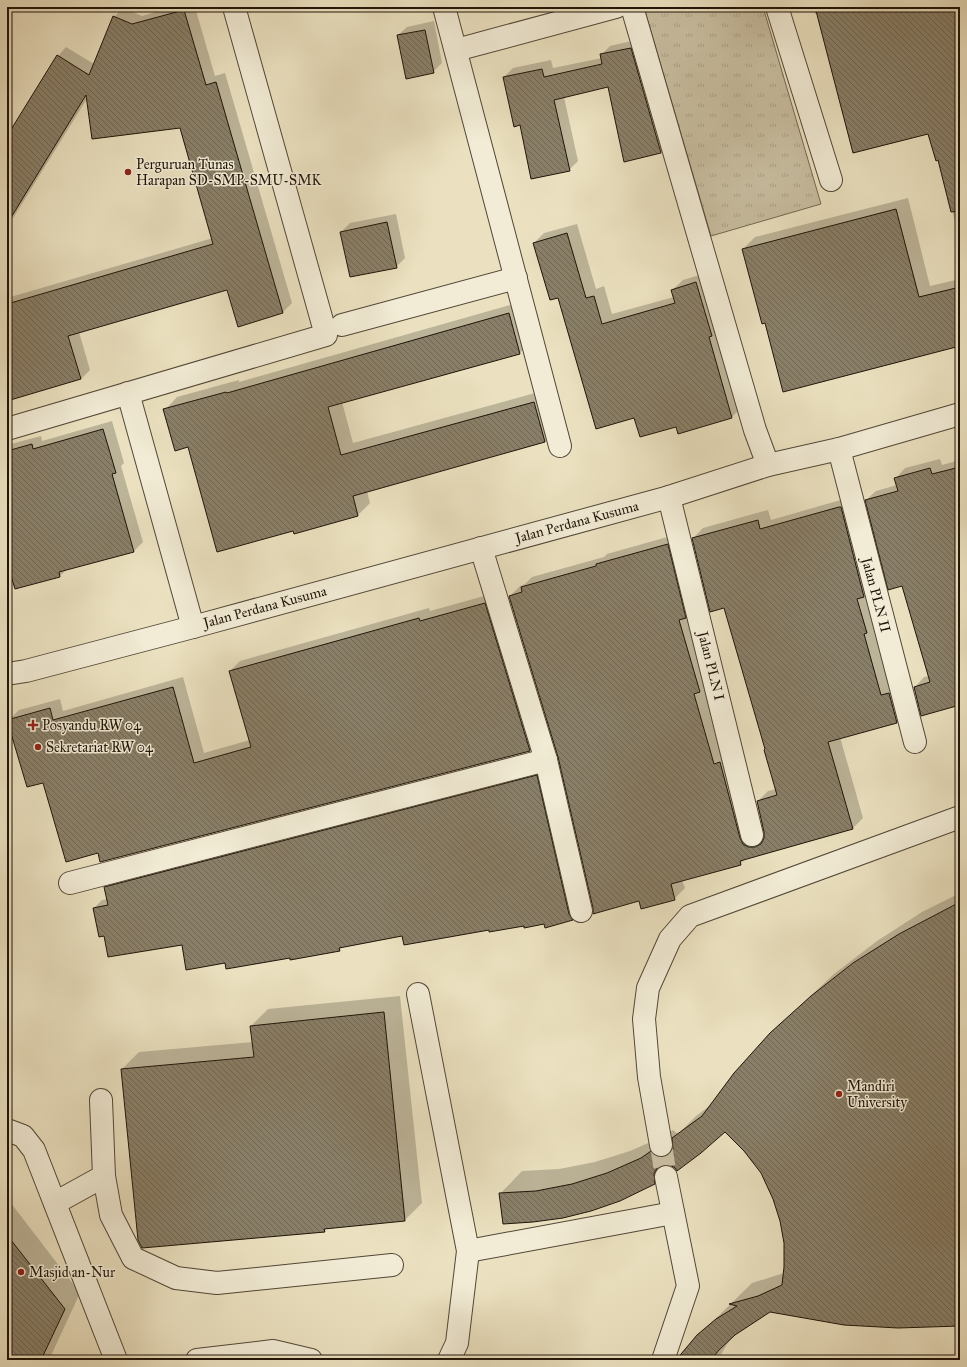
<svg xmlns="http://www.w3.org/2000/svg" width="967" height="1367" viewBox="0 0 967 1367" font-family="'IM FELL Great Primer',serif">
  <style>
    .grass { fill: url(#grass-tufts); stroke: #746955 }
    .water { fill: url(#water-rules); stroke: #706552 }
    .shadow { fill: #0003; fill-rule: evenodd }
    .building { fill: url(#building-back-hatch); stroke: #1f1409 }
    .lines { fill: none; stroke-linecap: round; stroke-linejoin: round }
    .minor-tunnel { stroke: #ccc2a5; stroke-width: 22; stroke-dasharray: 22 11; stroke-linecap: butt }
    .minor-casing { stroke: #524737; stroke-width: 24 }
    .minor { stroke: #f2ecd6; stroke-width: 22 }
    .poi-dot { fill: #8f2418; stroke: #f2ecd6; stroke-width: 1.5 }
    .labels { text-anchor: middle; dominant-baseline: central; stroke-width: 3; stroke-linejoin: round; paint-order: stroke }
    .poi-label { font-size: 14px; fill: #1f1409; stroke: #f2ecd6; text-anchor: start }
    .street-label { font-size: 14px; fill: #1f1409; stroke: #f2ecd6 }
  </style>
  <defs>
    <pattern id="grass-tufts" width="24" height="20" patternUnits="userSpaceOnUse"><rect width="24" height="20" fill="#c8bea1"/><path d="M3 7l-1-3M5 7V3M7 7l1-3M15 17l-1-3M17 17v-4M19 17l1-3" fill="none" stroke="#aba289"/></pattern>
    <pattern id="water-rules" width="6" height="5" patternUnits="userSpaceOnUse"><rect width="6" height="5" fill="#a69b82"/><path d="M0 2.5h6" fill="none" stroke="#877d69"/></pattern>
    <pattern id="building-back-hatch" width="6" height="6" patternUnits="userSpaceOnUse"><rect width="6" height="6" fill="#897f68"/><path d="M-1 5l2 2M0 0l6 6M5-1l2 2" fill="none" stroke="#6f6754"/></pattern>
  </defs>
  <rect width="100%" height="100%" fill="#ebe1c0"/>
  <filter id="stains"><feTurbulence type="fractalNoise" baseFrequency=".005" numOctaves="4"/><feColorMatrix values="0 0 0 0 .2 0 0 0 0 .09 0 0 0 0 .02 0 0 0 .5 -.17"/></filter>
  <radialGradient id="worn" r=".72"><stop offset=".6" stop-color="#630" stop-opacity="0"/><stop offset="1" stop-color="#630" stop-opacity=".3"/></radialGradient>
  <!-- grass -->
  <path class="grass" d="M658 7H763L821 204 711 236 645 11Z"/>
  <!-- water -->
  <path class="water" d="M804 1357H828L845 1360H784Z"/>
  <!-- shadow -->
  <g class="shadow">
    <path d="M173 7H195L215 76 225 73 292 303 283 312 238 325 228 289 79 332 90 370 81 379 7 400V298L213 238 180 127 88 97 7 228V138L58 56 66 47 94 64 114 17 123 8 142 16Z"/>
    <path d="M814 7H960V241L939 159 929 132 818 14H815Z"/>
    <path d="M434 21 442 63 433 72 398 35 407 27Z"/>
    <path d="M640 39 670 144 661 153 609 86 564 97 578 161 569 170 521 124 504 77 513 68 551 60 553 68 602 58 601 55 610 46Z"/>
    <path d="M908 198 930 286 960 279V345L766 322 743 249 755 237Z"/>
    <path d="M396 214 405 258 396 267 341 232 350 223Z"/>
    <path d="M577 224 596 289 604 286 612 314 674 297 672 290 683 280 706 273 742 407 732 417 679 433 677 426 635 417 558 297 534 243 544 233Z"/>
    <path d="M521 302 532 340 520 353 342 402 353 443 546 390 557 429 545 442 367 491 370 503 358 515 294 530 189 446 165 410 177 397 239 380V382Z"/>
    <path d="M112 421 124 463 121 466 143 542 134 551 66 570 60 576 15 588 7 561V445L41 436 42 441Z"/>
    <path d="M940 459 942 465 960 460V704L915 687 924 677 929 676 903 585 866 500 876 491 897 485 896 478 905 468Z"/>
    <path d="M851 497 907 711 897 722 840 737 863 818 852 829 747 858 740 864 682 880 685 888 674 899H640L559 757 510 596 520 586 525 584 532 577 604 557 607 554 678 534 759 837H765L758 801 768 791 776 789 766 749 725 607 693 538 703 528 768 510 771 520Z"/>
    <path d="M495 593 540 740 530 750 99 852 44 781 9 720 19 710 60 699 63 711 183 677 204 753 250 740 230 671 240 661 429 608 430 611Z"/>
    <path d="M544 768 580 912 573 919 490 928 403 935 344 946 339 950 290 957 226 962 182 943 105 935 94 908 102 900 108 899 105 887 113 880ZM567 909 572 916H569Z"/>
    <path d="M960 893V1324L769 1311 736 1333 727 1344 718 1360H679L698 1336 752 1283 784 1273 785 1243 781 1220 774 1198 762 1173 745 1150 725 1130 676 1168 672 1165 654 1183 500 1194 522 1171 559 1169 595 1162 630 1151 664 1136 673 1130 678 1134 696 1116 712 1104 771 1033 834 974 877 941 922 912Z"/>
    <path d="M400 996 422 1203 405 1220 327 1228 324 1231 122 1069 139 1052 253 1042 251 1026 268 1009Z"/>
    <path d="M7 1198 80 1293 49 1360H7Z"/>
  </g>
  <!-- building -->
  <g class="building">
    <path d="M815 7H960V211L951 212 938 160 936 161 928 134 853 153Z"/>
    <path d="M184 10 206 85 216 82 283 313 238 327 227 290 68 336 81 379 7 401V304L213 244 180 128 92 139 86 95 7 224V136L57 55 89 75 113 16 132 24Z"/>
    <path d="M425 30 434 73 406 79 397 35Z"/>
    <path d="M631 48 661 153 624 162 608 87 554 100 570 171 531 179 520 125 514 127 503 77 542 69 544 77 602 64 600 54Z"/>
    <path d="M896 209 919 297 960 287V346L783 392 765 323 762 324 742 249Z"/>
    <path d="M387 222 397 268 350 277 340 232Z"/>
    <path d="M567 233 586 298 594 296 602 324 675 303 671 290 696 282 712 336 709 337 732 418 678 434 676 427 640 437 634 418 596 429 558 298 550 300 533 243Z"/>
    <path d="M509 313 520 354 328 407 341 455 534 402 545 442 353 496 358 516 294 534 293 531 217 552 188 447 175 451 163 409 226 392 227 393Z"/>
    <path d="M103 429 116 473 112 474 134 552 59 572 60 577 15 589 7 563V451L32 444 33 449Z"/>
    <path d="M960 467V705L921 716 914 687 930 682 902 586 888 590 865 500 898 491 894 478 930 468 932 474Z"/>
    <path d="M839 507H841L864 597 857 599 867 633 864 634 881 695 889 693 897 723 828 742 853 829 740 861 741 865 671 884 675 900 641 909 639 901 593 914V908L558 757 509 596 522 592 521 587 596 566V564L668 544 686 618 679 620 700 692 694 694 714 764 720 762 740 838 743 844 748 847H755L761 844 764 838V832L757 801 777 795 764 750 765 749 724 608 710 612 692 538 758 520 760 529Z"/>
    <path d="M485 603 530 751 100 862 98 853 66 862 43 783 27 787 7 720 50 708 53 720 173 687 194 763 251 747 229 671 419 618 420 621Z"/>
    <path d="M537 775 569 914 573 920 545 928 544 924 524 928V926L489 932V930L404 945 402 936 339 948 340 951 290 960V958L226 969 225 963 186 970 182 945 108 957 104 936 99 937 93 908 108 905 104 887Z"/>
    <path d="M960 902V1326L898 1328 844 1325 770 1312 735 1335 719 1350 711 1360H676L697 1335 716 1319 737 1306 729 1304 758 1296 782 1285 784 1267V1243L780 1221 773 1199 761 1173 744 1151 725 1132 701 1153 677 1171 675 1168 670 1165H663L658 1167 654 1173 655 1184 620 1201 591 1211 563 1218 533 1222 503 1224 499 1193 536 1191 572 1184 607 1173 641 1158 651 1151 657 1157H663L669 1155 673 1149 672 1138 702 1116 734 1073 770 1033 811 996 853 963 899 934Z"/>
    <path d="M384 1012 405 1221 324 1229 325 1232 142 1248 138 1240 121 1069 254 1057 250 1026Z"/>
    <path d="M7 1235 65 1309 41 1360H7Z"/>
  </g>
  <g class="lines">
    <!-- minor-tunnel -->
    <path class="minor-tunnel" d="M661 1145 666 1177"/>
    <defs>
      <g id="minor">
        <path d="M444 7 560 446"/>
        <path d="M632 7 755 430 768 465"/>
        <path d="M777 7 831 180"/>
        <path d="M456 50 616 7"/>
        <path d="M342 325 516 278"/>
        <path d="M128 393 193 627"/>
        <path d="M7 429 326 335 234 7"/>
        <path d="M839 449 915 742"/>
        <path d="M669 497 752 835"/>
        <path d="M481 548 546 760 581 911"/>
        <path d="M7 674 26 671 193 627 669 497 768 465 839 449 960 414"/>
        <path d="M70 883 546 760"/>
        <path d="M418 994 468 1251 457 1343 449 1360"/>
        <path d="M7 1130 23 1136 34 1150 116 1360"/>
        <path d="M661 1145 649 1077 644 1019 648 988 670 939 690 916 960 817"/>
        <path d="M104 1176 111 1215 133 1258 176 1278 217 1283 392 1265"/>
        <path d="M55 1203 104 1176 101 1100"/>
        <path d="M468 1251 673 1213"/>
        <path d="M197 1360 273 1351 311 1360"/>
        <path d="M663 1360 688 1286 666 1177"/>
      </g>
    </defs>
    <!-- minor casing -->
    <use href="#minor" class="minor-casing"/>
    <!-- minor -->
    <use href="#minor" class="minor"/>
  </g>
  <!-- markers -->
  <g class="poi-dot">
    <circle cx="128" cy="172" r="4"/>
    <path d="M31 719h4v4h4v4h-4v4h-4v-4h-4v-4h4z"/>
    <circle cx="38" cy="747" r="4"/>
    <circle cx="839" cy="1094" r="4"/>
    <circle cx="21" cy="1272" r="4"/>
  </g>
  <g class="labels">
    <!-- poi labels -->
    <g class="poi-label">
      <text x="136" y="164">Perguruan Tunas<tspan x="136" dy="16">Harapan SD-SMP-SMU-SMK</tspan></text>
      <text x="42" y="725">Posyandu RW 04</text>
      <text x="46" y="747">Sekretariat RW 04</text>
      <text x="847" y="1086">Mandiri<tspan x="847" dy="16">University</tspan></text>
      <text x="29" y="1272">Masjid an-Nur</text>
    </g>
    <!-- street labels -->
    <g class="street-label">
      <text transform="translate(577 522) rotate(-15)">Jalan Perdana Kusuma</text>
      <text transform="translate(876 595) rotate(75)">Jalan PLN II</text>
      <text transform="translate(265 607) rotate(-15)">Jalan Perdana Kusuma</text>
      <text transform="translate(711 666) rotate(76)">Jalan PLN I</text>
    </g>
  </g>
  <!-- margin -->
  <rect width="967" height="1367" fill="none" stroke="#ebe1c0" stroke-width="24"/>
  <rect x="8" y="8" width="951" height="1351" fill="none" stroke="#1f1409" stroke-width="2"/>
  <rect x="12" y="12" width="943" height="1343" fill="none" stroke="#1f1409"/>
  <rect width="100%" height="100%" filter="url(#stains)"/>
  <rect width="100%" height="100%" fill="url(#worn)"/>
</svg>
